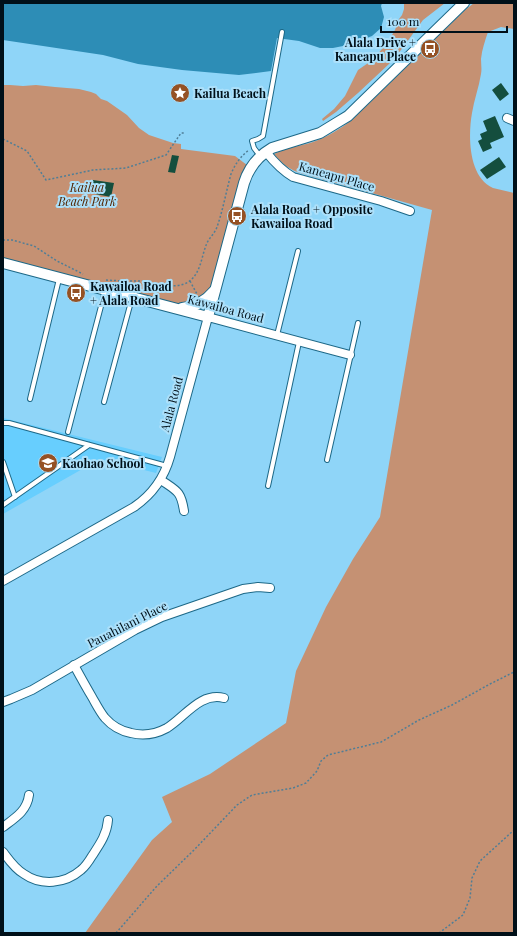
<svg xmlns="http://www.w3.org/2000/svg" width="517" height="936" viewBox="0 0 517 936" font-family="'Playfair Display',serif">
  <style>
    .built { fill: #67cefe }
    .green { fill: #c59173 }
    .water { fill: #2d8db6 }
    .building { fill: #144e3e }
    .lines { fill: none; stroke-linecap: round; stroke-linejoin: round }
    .service-casing { stroke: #1d6887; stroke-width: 6 }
    .minor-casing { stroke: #1d6887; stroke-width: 10 }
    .tertiary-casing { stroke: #1d6887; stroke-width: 12 }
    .path { stroke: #507e96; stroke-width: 1.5; stroke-dasharray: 2 2; stroke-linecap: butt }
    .service { stroke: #fff; stroke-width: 4 }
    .minor { stroke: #fff; stroke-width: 8 }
    .tertiary { stroke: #fff; stroke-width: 10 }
    .labels { text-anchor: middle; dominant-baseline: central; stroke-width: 4; stroke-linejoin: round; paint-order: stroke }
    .poi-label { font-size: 12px; font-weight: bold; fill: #001019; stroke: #ace0fa; text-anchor: start }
    .street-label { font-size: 12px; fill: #001019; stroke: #ace0fa }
    .park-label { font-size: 12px; font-style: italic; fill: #522401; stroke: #ace0fa }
  </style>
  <rect width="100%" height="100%" fill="#8fd5f8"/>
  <!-- built -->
  <path class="built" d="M3 418 162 457 156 473 100 459 3 514Z"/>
  <!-- green -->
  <g class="green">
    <path d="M404 3H445L423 20 401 50 389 64 358 93 336 112 323 121 322 119 334 109 345 96 358 70 371 61 382 49 389 40 395 30 399 19 402 15 404 9Z"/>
    <path d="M474 3H514V29L501 27 488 32C485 41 482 49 481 59 481 64 482 69 481 74 479 87 474 100 472 113 468 135 468 177 493 188 500 190 507 191 514 193V933H85L152 840 172 822 162 797 210 774 286 723 296 671 326 607 353 559 380 517 432 210 297 172C288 168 281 163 274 154 286 148 300 146 313 142 327 137 340 129 352 120L465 10Z"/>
    <path d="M3 85H10L23 86 36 85 55 87 79 89 91 92 96 94 101 99 107 101 127 115 139 128 149 135 173 143 181 144V149L235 156 247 165 213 282C205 297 192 304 176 304L3 258Z"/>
  </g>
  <!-- water -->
  <path class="water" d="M3 3H382L381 6 384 17 381 28 372 36 348 45 333 48H320L299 41 277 38 271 71 239 75 182 70 138 64 103 55 3 40Z"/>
  <!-- building -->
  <g class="building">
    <path d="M501 83 509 94 500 101 492 90Z"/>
    <path d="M495 116 504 137 490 143 492 148 483 152 478 141 482 139 480 134 487 131 483 121Z"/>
    <path d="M172 155 179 156 175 173 168 172Z"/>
    <path d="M499 157 506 167 487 179 480 170Z"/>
    <path d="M93 180 114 183 111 197 90 193Z"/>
  </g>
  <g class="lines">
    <defs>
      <g id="service">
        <path d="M260 156 254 148 252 141 258 139 263 136 282 32"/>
        <path d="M277 335 298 251"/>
        <path d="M30 399 59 279"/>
        <path d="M104 402 132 298"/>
        <path d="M3 423H9L167 466"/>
        <path d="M68 432 105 291"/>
        <path d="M327 460 358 323"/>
        <path d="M3 462 15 497"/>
        <path d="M268 486 299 342"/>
        <path d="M3 505 89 445"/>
      </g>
      <g id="minor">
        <path d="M507 118 514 121"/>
        <path d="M266 152C274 162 281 170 293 177L381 201 410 211"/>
        <path d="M161 480C177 491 181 491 184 511"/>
        <path d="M3 581 134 507C153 494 164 478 170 457L208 317 350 355"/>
        <path d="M74 665C80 676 86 687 92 697 96 704 100 712 105 718 112 726 121 731 131 733 143 736 156 734 167 728 185 717 200 692 224 698"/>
        <path d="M3 702 11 699 32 690 135 630 162 617 243 589 258 587 270 588"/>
        <path d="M3 827C15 818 27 811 29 795"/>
        <path d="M3 852C9 860 15 869 24 874 41 886 65 884 81 870 86 866 89 861 92 856 100 844 107 834 108 820"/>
      </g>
      <g id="tertiary">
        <path d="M3 263 208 317 244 183C249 167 258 156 272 148L320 133 338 122 348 116 464 3"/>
        <path d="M182 308C195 307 205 302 214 291"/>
      </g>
    </defs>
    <!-- service casing -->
    <use href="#service" class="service-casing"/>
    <!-- minor casing -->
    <use href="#minor" class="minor-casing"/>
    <!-- tertiary casing -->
    <use href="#tertiary" class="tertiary-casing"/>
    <!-- path -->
    <g class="path">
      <path d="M3 139 27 151 46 180 93 170 126 168 166 155 181 133H184"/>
      <path d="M3 240H12L34 246 57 261 83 274"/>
      <path d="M106 280C118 281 130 281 142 281 156 282 171 289 184 284 201 278 201 256 207 243 210 237 215 233 217 227 223 210 226 192 231 174 235 164 241 156 249 150"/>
      <path d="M190 281 197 294"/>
      <path d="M116 933 157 886 194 850 237 805 252 795 293 788 306 783 317 771 321 761 328 755 381 742 419 720 452 705 490 684 514 672"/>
      <path d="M439 933 463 915 470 898 472 878 480 861 514 830"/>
    </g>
    <!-- service -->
    <use href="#service" class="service"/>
    <!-- minor -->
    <use href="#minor" class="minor"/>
    <!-- tertiary -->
    <use href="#tertiary" class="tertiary"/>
  </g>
  <!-- icons -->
  <defs>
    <symbol id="bus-disc" viewBox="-11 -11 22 22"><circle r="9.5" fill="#955124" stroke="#ace0fa"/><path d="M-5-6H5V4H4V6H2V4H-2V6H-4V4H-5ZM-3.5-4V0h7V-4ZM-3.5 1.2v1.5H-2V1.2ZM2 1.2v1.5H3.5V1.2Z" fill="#fff"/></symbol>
    <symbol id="sight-disc" viewBox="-11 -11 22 22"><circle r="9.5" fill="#955124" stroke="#ace0fa"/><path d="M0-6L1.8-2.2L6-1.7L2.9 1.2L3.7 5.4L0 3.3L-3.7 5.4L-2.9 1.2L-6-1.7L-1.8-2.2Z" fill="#fff"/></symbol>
    <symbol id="school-disc" viewBox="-11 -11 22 22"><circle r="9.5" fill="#955124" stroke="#ace0fa"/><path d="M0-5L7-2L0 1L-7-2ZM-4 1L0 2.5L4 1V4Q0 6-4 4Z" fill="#fff"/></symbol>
  </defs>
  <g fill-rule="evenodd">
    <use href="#bus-disc" x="419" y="38" width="22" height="22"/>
    <use href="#sight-disc" x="169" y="82" width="22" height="22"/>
    <use href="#bus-disc" x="226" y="205" width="22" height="22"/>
    <use href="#bus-disc" x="65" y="282" width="22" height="22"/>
    <use href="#school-disc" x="37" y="452" width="22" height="22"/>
  </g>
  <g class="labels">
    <!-- poi labels -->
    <g class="poi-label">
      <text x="416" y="42" text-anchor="end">Alala Drive +<tspan x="416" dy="14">Kaneapu Place</tspan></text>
      <text x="194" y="93">Kailua Beach</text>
      <text x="251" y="209">Alala Road + Opposite<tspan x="251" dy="14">Kawailoa Road</tspan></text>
      <text x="90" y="286">Kawailoa Road<tspan x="90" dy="14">+ Alala Road</tspan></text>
      <text x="62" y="463">Kaohao School</text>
    </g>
    <!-- street labels -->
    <g class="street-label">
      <text transform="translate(337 176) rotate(16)">Kaneapu Place</text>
      <text transform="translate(226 308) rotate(15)">Kawailoa Road</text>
      <text transform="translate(171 404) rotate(-75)">Alala Road</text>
      <text transform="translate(127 624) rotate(-27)">Pauahilani Place</text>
    </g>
    <!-- park labels -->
    <g class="park-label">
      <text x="87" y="187">Kailua<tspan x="87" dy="14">Beach Park</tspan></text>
    </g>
  </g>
  <!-- border -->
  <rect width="517" height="936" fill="none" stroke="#001019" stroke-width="8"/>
  <!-- scale -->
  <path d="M381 26v6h126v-6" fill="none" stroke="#001019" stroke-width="2"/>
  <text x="387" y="26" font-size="12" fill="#001019" stroke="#ace0fa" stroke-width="3" paint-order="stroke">100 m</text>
</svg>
